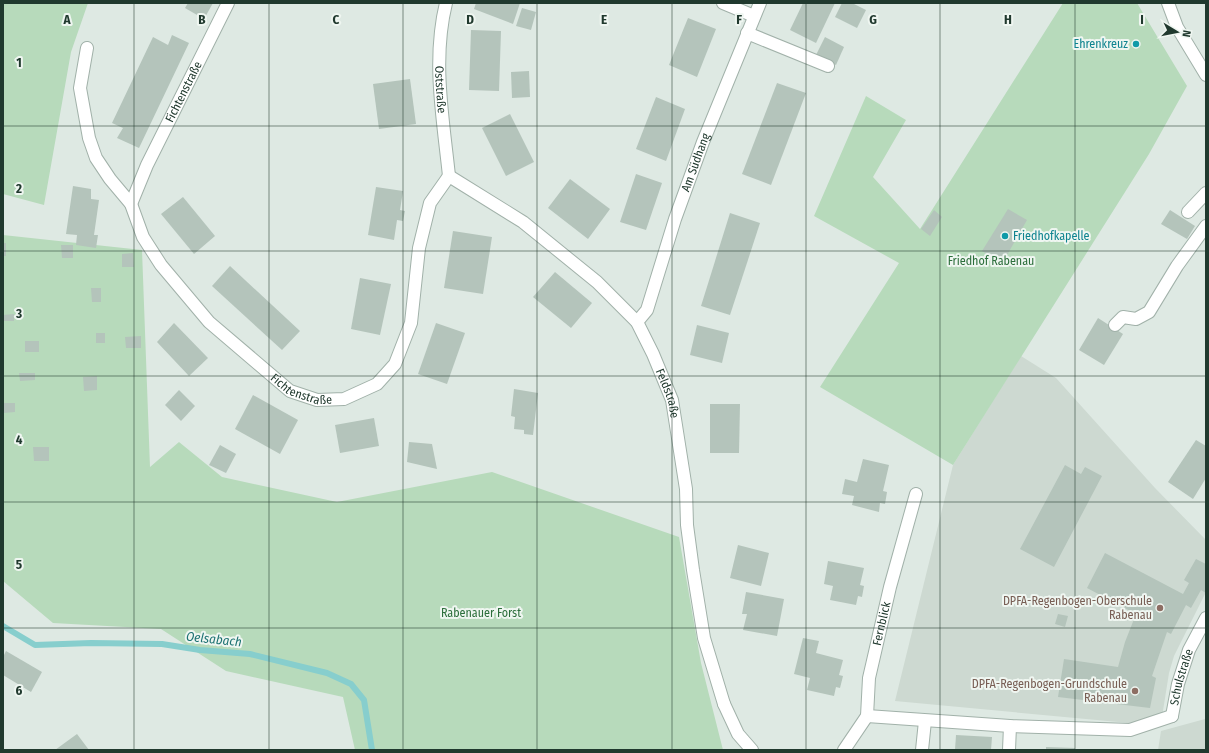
<svg xmlns="http://www.w3.org/2000/svg" width="1209" height="753" viewBox="0 0 1209 753" font-family="'Fira Sans Condensed',sans-serif">
  <style>
    .built { fill: #cdd9d1 }
    .green { fill: #b7dabb }
    .lines { fill: none; stroke-linecap: round; stroke-linejoin: round }
    .stream { stroke: #87cecd; stroke-width: 6 }
    .building { fill: #b4c4bb }
    .service-casing { stroke: #a1b1a9; stroke-width: 14 }
    .minor-casing { stroke: #a1b1a9; stroke-width: 14 }
    .tertiary-casing { stroke: #a1b1a9; stroke-width: 14 }
    .service { stroke: #fff; stroke-width: 12 }
    .minor { stroke: #fff; stroke-width: 12 }
    .tertiary { stroke: #fff; stroke-width: 12 }
    .grid { fill: none; stroke: #20392e; stroke-width: 1; stroke-opacity: 0.55 }
    .culture-dot { fill: #0f9aa8; stroke: #eff6f1; stroke-width: 1.5 }
    .education-dot { fill: #8d6e63; stroke: #eff6f1; stroke-width: 1.5 }
    .labels { text-anchor: middle; dominant-baseline: central; stroke-width: 4; stroke-linejoin: round; paint-order: stroke }
    .culture-label { font-size: 12px; fill: #0d838f; stroke: #eff6f1; text-anchor: end }
    .street-label { font-size: 12px; fill: #20392e; stroke: #eff6f1 }
    .park-label { font-size: 12px; fill: #2c6e3b; stroke: #eff6f1 }
    .education-label { font-size: 12px; fill: #785e54; stroke: #eff6f1; text-anchor: end }
    .water-label { font-size: 13px; font-style: italic; fill: #1d7272; stroke: #eff6f1 }
    .grid-label { font-size: 13px; text-anchor: middle; font-weight: bold; fill: #20392e; stroke: #eff6f1; stroke-width: 4; stroke-linejoin: round; paint-order: stroke }
  </style>
  <rect width="100%" height="100%" fill="#dee9e3"/>
  <!-- built -->
  <g class="built">
    <path d="M1021 356 1056 378 1155 488 1206 540V592L1174 656 1169 673 1162 717 1129 723 895 701 953 465Z"/>
    <path d="M1206 716V750H1158L1161 731 1205 719Z"/>
  </g>
  <!-- green -->
  <g class="green">
    <path d="M3 3H88L71 52 44 205 3 194Z"/>
    <path d="M1063 3H1137L1187 86 1149 154 953 465 820 387 899 263 814 216 866 96 906 120 873 177 920 229Z"/>
    <path d="M3 235 142 250 150 467 179 442 222 477 337 502 492 472 679 537 701 663 723 750H355L343 697 226 671 161 629 53 623 3 581Z"/>
  </g>
  <g class="lines">
    <!-- stream -->
    <path class="stream" d="M3 626 35 645 91 643 162 644 200 650 250 654 327 673 351 684 364 700 372 750"/>
  </g>
  <!-- building -->
  <g class="building">
    <path d="M188 3H213L204 19 185 8Z"/>
    <path d="M476 3H520L513 24 474 9Z"/>
    <path d="M803 3H835L816 43 790 30Z"/>
    <path d="M842 3H852L866 10 857 28 835 17Z"/>
    <path d="M522 8 536 12 531 30 516 26Z"/>
    <path d="M688 18 716 29 697 77 669 65Z"/>
    <path d="M471 30 501 31 499 91 469 90Z"/>
    <path d="M172 35 189 43 139 148 117 138 123 128 112 123 153 37 168 45Z"/>
    <path d="M825 37 844 47 836 65 816 55Z"/>
    <path d="M529 71 530 97 512 98 511 72Z"/>
    <path d="M410 79 416 124 379 129 373 84Z"/>
    <path d="M777 83 806 93 771 185 742 174Z"/>
    <path d="M656 97 685 109 666 161 636 149Z"/>
    <path d="M510 114 534 162 506 176 482 128Z"/>
    <path d="M636 174 662 183 646 230 620 222Z"/>
    <path d="M570 179 610 209 588 239 548 208Z"/>
    <path d="M73 186 91 189V199L99 200 94 235H98L96 248 76 245 77 235 66 234Z"/>
    <path d="M376 187 403 191 400 210 405 211 403 221 397 220 394 240 368 235Z"/>
    <path d="M183 197 215 236 194 254 161 214Z"/>
    <path d="M1008 209 1027 220 1002 264 982 251Z"/>
    <path d="M934 210 942 217 930 236 921 229Z"/>
    <path d="M1170 210 1195 226 1187 239 1161 224Z"/>
    <path d="M730 213 760 223 730 315 701 306Z"/>
    <path d="M453 231 492 237 483 294 444 288Z"/>
    <rect x="3" y="243" width="3" height="13"/>
    <path d="M61 245H73V258H62Z"/>
    <path d="M133 253 134 267H122V254Z"/>
    <path d="M230 266 300 331 282 350 212 286Z"/>
    <path d="M555 272 592 303 571 328 533 297Z"/>
    <path d="M360 278 391 284 380 335 351 329Z"/>
    <path d="M91 288H101V302H92Z"/>
    <path d="M14 314V321H3V315Z"/>
    <path d="M1098 318 1123 334 1104 365 1079 350Z"/>
    <path d="M174 323 208 358 189 376 157 342Z"/>
    <path d="M436 323 465 333 447 384 418 374Z"/>
    <path d="M697 325 729 333 722 363 690 355Z"/>
    <rect x="96" y="333" width="9" height="10"/>
    <path d="M141 336V348H126L125 337Z"/>
    <rect x="25" y="341" width="14" height="11"/>
    <path d="M19 373H35V380L20 381Z"/>
    <path d="M97 376V390L84 391 83 377Z"/>
    <path d="M514 389 538 393 533 435 524 434V430L514 429 515 417 511 416Z"/>
    <path d="M179 390 195 406 181 421 165 405Z"/>
    <path d="M253 395 298 420 280 454 235 429Z"/>
    <path d="M3 403H15V412L3 413Z"/>
    <path d="M710 404H740L739 453H710Z"/>
    <path d="M374 418 379 446 340 453 335 425Z"/>
    <path d="M1196 440 1206 446V478L1193 499 1168 482Z"/>
    <path d="M409 442 432 444 437 469 407 462Z"/>
    <path d="M220 445 236 454 226 473 209 465Z"/>
    <path d="M33 447H49V461H34Z"/>
    <path d="M863 459 889 465 883 491 887 492 885 504 880 503 879 512 852 505 854 496 842 494 845 479 857 482Z"/>
    <path d="M1065 465 1081 474 1085 467 1102 476 1054 567 1020 549Z"/>
    <path d="M738 545 769 553 761 586 730 578Z"/>
    <path d="M1105 553 1183 594 1189 583 1184 580 1196 559 1206 564V593L1201 590 1191 608 1186 605 1171 634 1167 632 1152 676 1156 678 1150 708 1058 697 1064 659 1118 667 1125 642 1136 614 1087 588Z"/>
    <path d="M828 561 864 568 860 585 864 586 862 597 858 596 856 605 830 600 833 586 824 584Z"/>
    <path d="M746 592 784 599 777 636 743 630 747 614H742Z"/>
    <path d="M1058 614 1068 616 1065 627 1055 624Z"/>
    <path d="M803 638 819 641 816 653 843 660 839 675 843 676 840 688 836 687 834 696 807 690 810 678 794 674Z"/>
    <path d="M6 651 42 672 31 692 3 675V657Z"/>
    <path d="M77 734 89 750H55Z"/>
    <path d="M956 735 992 737 991 750H955Z"/>
    <path d="M1046 747 1075 748V750H1046Z"/>
  </g>
  <g class="lines">
    <defs>
      <g id="service">
        <path d="M723 3 754 16"/>
        <path d="M747 33 828 66"/>
        <path d="M1188 212 1206 193"/>
        <path d="M1115 325 1123 317 1136 319 1149 312 1177 266 1206 226"/>
        <path d="M724 704 738 734 752 750"/>
        <path d="M867 716 1010 726 1130 730 1172 716"/>
      </g>
      <g id="minor">
        <path id="s1" d="M446 3C432 60 443 118 449 176"/>
        <path id="s2" d="M87 48 80 88 89 138 96 158 110 179 131 204 143 237 161 265 209 322 290 391 317 400 344 399 377 384 395 364 411 323 419 248 430 203 449 176"/>
        <path id="s3" d="M449 176 523 222 597 282 637 322 653 354 672 400 686 489 687 525 693 570 704 638 724 704"/>
        <path id="s4" d="M131 204 147 165 228 3"/>
        <path id="s5" d="M637 322 647 310 675 219 703 142 760 3"/>
        <path id="s6" d="M1172 716 1178 684 1189 650 1206 618"/>
        <path id="s7" d="M844 750 867 716 869 678 890 587 916 494"/>
        <path d="M922 750 925 721"/>
        <path d="M1009 750 1010 726"/>
      </g>
      <path id="tertiary" d="M1168 3 1177 27 1206 75"/>
    </defs>
    <!-- service casing -->
    <use href="#service" class="service-casing"/>
    <!-- minor casing -->
    <use href="#minor" class="minor-casing"/>
    <!-- tertiary casing -->
    <use href="#tertiary" class="tertiary-casing"/>
    <!-- service -->
    <use href="#service" class="service"/>
    <!-- minor -->
    <use href="#minor" class="minor"/>
    <!-- tertiary -->
    <use href="#tertiary" class="tertiary"/>
  </g>
  <!-- grid -->
  <path class="grid" d="M134 3V750M269 3V750M403 3V750M537 3V750M672 3V750M806 3V750M940 3V750M1075 3V750M3 126H1206M3 251H1206M3 376H1206M3 502H1206M3 628H1206"/>
  <!-- markers -->
  <g class="culture-dot">
    <circle cx="1136" cy="44" r="4"/>
    <circle cx="1005" cy="236" r="4"/>
  </g>
  <g class="education-dot">
    <circle cx="1160" cy="608" r="4"/>
    <circle cx="1135" cy="691" r="4"/>
  </g>
  <g class="labels">
    <!-- culture labels -->
    <g class="culture-label">
      <text x="1128" y="44">Ehrenkreuz</text>
      <text x="1013" y="236" text-anchor="start">Friedhofkapelle</text>
    </g>
    <!-- street labels -->
    <g class="street-label">
      <text stroke="none"><textPath href="#s1" startOffset="87">Oststraße</textPath></text>
      <text stroke="none"><textPath href="#s4" startOffset="124">Fichtenstraße</textPath></text>
      <text stroke="none"><textPath href="#s5" startOffset="171">Am Südhang</textPath></text>
      <text stroke="none"><textPath href="#s2" startOffset="430">Fichtenstraße</textPath></text>
      <text stroke="none"><textPath href="#s3" startOffset="317">Feldstraße</textPath></text>
      <text stroke="none"><textPath href="#s7" startOffset="135">Fernblick</textPath></text>
      <text stroke="none"><textPath href="#s6" startOffset="40">Schulstraße</textPath></text>
    </g>
    <!-- park labels -->
    <g class="park-label">
      <text x="991" y="261">Friedhof Rabenau</text>
      <text x="481" y="613">Rabenauer Forst</text>
    </g>
    <!-- education labels -->
    <g class="education-label">
      <text x="1152" y="601">DPFA-Regenbogen-Oberschule<tspan x="1152" dy="14">Rabenau</tspan></text>
      <text x="1127" y="684">DPFA-Regenbogen-Grundschule<tspan x="1127" dy="14">Rabenau</tspan></text>
    </g>
    <!-- water labels -->
    <g class="water-label">
      <text transform="translate(214 639) rotate(6)">Oelsabach</text>
    </g>
  </g>
  <g class="grid-label">
    <text x="67" y="24">A</text>
    <text x="202" y="24">B</text>
    <text x="336" y="24">C</text>
    <text x="470" y="24">D</text>
    <text x="604" y="24">E</text>
    <text x="739" y="24">F</text>
    <text x="873" y="24">G</text>
    <text x="1008" y="24">H</text>
    <text x="1142" y="24">I</text>
    <text x="19" y="67">1</text>
    <text x="19" y="193">2</text>
    <text x="19" y="318">3</text>
    <text x="19" y="444">4</text>
    <text x="19" y="569">5</text>
    <text x="19" y="695">6</text>
  </g>
  <!-- border -->
  <rect width="1209" height="753" fill="none" stroke="#20392e" stroke-width="8"/>
  <!-- north arrow -->
  <g transform="translate(1177 32) rotate(100)" stroke="#eff6f1" stroke-width="3" paint-order="stroke">
  <path d="M0-3L7 15L0 10L-7 15Z" fill="#20392e"/>
  <text y="-6" font-size="11" font-weight="bold" text-anchor="middle" fill="#20392e">N</text>
  </g>
</svg>
